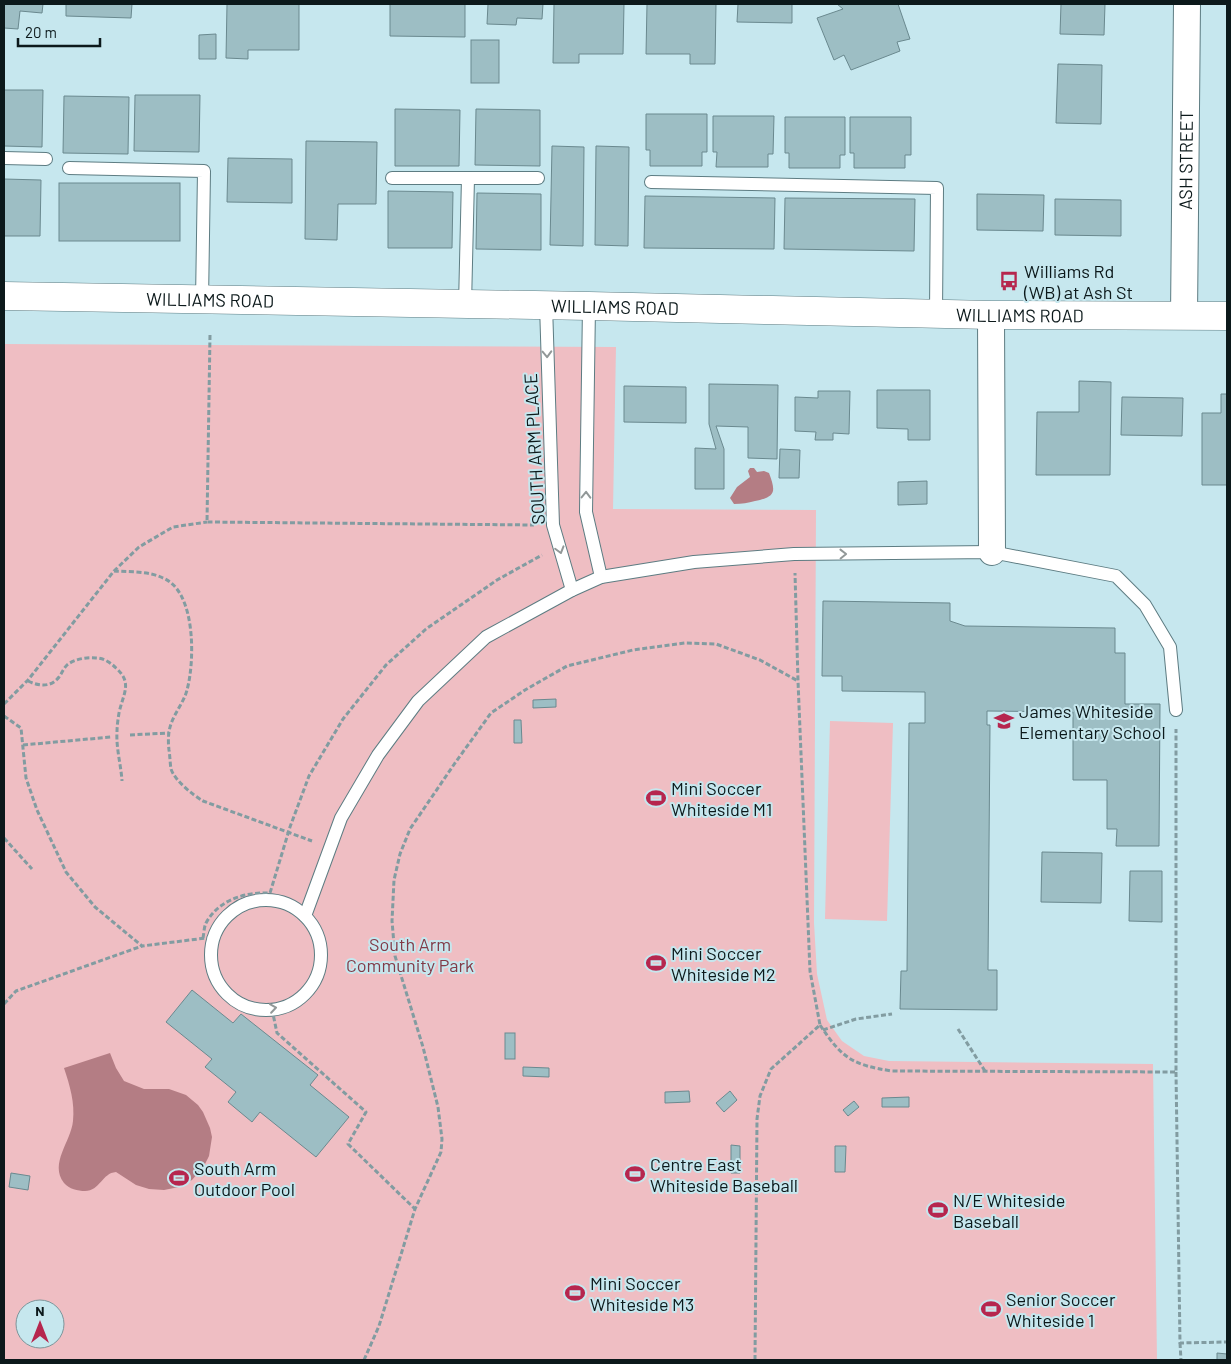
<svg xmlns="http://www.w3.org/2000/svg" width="1231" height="1364" viewBox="0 0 1231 1364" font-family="Barlow,sans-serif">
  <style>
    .green { fill: #efbec3; fill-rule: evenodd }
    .water { fill: #b47d84 }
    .building { fill: #9dbec4; stroke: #6a898f }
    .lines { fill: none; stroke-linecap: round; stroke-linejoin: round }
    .lane-casing { stroke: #5d7c82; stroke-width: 14 }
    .street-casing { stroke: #5d7c82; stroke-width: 28 }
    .secondary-casing { stroke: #5d7c82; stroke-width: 29 }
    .path { stroke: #829ca1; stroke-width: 3; stroke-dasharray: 5 2.5; stroke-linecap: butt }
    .lane { stroke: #fff; stroke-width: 12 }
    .street { stroke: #fff; stroke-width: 26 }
    .secondary { stroke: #fff; stroke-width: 28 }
    .oneway { stroke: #929898 }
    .labels { text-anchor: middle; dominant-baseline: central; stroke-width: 4; stroke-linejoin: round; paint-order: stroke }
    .street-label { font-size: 18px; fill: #0c191b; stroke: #c6e7ee }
    .poi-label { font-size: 18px; fill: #0c191b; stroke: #c6e7ee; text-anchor: start }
    .park-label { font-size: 18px; fill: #823a47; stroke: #c6e7ee }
  </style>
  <rect width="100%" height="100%" fill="#c6e7ee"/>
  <!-- green -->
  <g class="green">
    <path d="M4 344 616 347 613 509 816 510 814 923 817 974 827 1020 842 1041 864 1056 889 1061 1153 1064 1157 1360H4ZM25 1309H55V1339H25Z"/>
    <path d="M830 721 893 723 887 921 825 919Z"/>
  </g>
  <!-- water -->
  <g class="water">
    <path d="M750 468H754L757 472 764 471 769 473C776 492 776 497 755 501 748 503 742 504 734 504L730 498 737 487 750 477 748 471Z"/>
    <path d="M110 1053 116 1068 124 1081 144 1089H169L186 1095 198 1105 203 1112 210 1128 212 1137 209 1156 204 1166 192 1180 179 1187 164 1190 149 1189 136 1185 116 1172C102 1173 100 1191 85 1191 78 1191 69 1189 64 1183 49 1163 71 1142 73 1121 75 1103 70 1086 64 1068Z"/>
  </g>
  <!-- building -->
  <g class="building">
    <path d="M4 4H43L42 13 20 11 18 29 4 28Z"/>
    <path d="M66 4H132L131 18 66 16Z"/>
    <path d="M227 4H299V50H248V59L226 58Z"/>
    <path d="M390 4H465V37L390 36Z"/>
    <path d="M488 4H543L542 19 517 18 516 25 487 24Z"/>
    <path d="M554 4H624L623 54H579V63H553Z"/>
    <path d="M647 4H716L715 64H690V54H646Z"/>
    <path d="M738 4H792V23L737 22Z"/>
    <path d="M837 4H898L910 39 897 42 900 51 851 70 844 55 834 60 817 18 843 9Z"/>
    <path d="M1061 4H1105L1104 35 1060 34Z"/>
    <path d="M216 34V59H199V35Z"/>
    <rect x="471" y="40" width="28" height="43"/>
    <path d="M1058 64 1102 65 1101 124 1056 123Z"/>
    <path d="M4 90H43L42 147 4 146Z"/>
    <path d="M135 95H200L199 152 134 151Z"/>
    <path d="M64 96 129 97 128 154 63 153Z"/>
    <path d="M395 109 460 110 459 166H395Z"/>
    <path d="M476 109 540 110V166L475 165Z"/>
    <path d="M646 114H707V152H702V166H650V150H646Z"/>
    <path d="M713 116H774L773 154H768V167H716L717 152H713Z"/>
    <path d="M785 117H845V155H840V168H789V153H785Z"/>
    <path d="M850 117H911V155H905V168H854V153H850Z"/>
    <path d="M306 141 377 142 376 204H338L337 240 305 239Z"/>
    <path d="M552 146 584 147 583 246 550 245Z"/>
    <path d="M596 146 629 147 628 246 595 245Z"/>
    <path d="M228 158 292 159V203L227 202Z"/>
    <path d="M4 179 41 180 40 236H4Z"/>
    <rect x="59" y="183" width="121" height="58"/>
    <path d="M388 191 453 192 452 248H388Z"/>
    <path d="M477 193 541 194V250L476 249Z"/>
    <path d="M977 194 1044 195 1043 231 977 230Z"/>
    <path d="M645 196 775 198 774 249 644 248Z"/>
    <path d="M785 198 915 199 914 251 784 249Z"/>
    <path d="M1055 199 1121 200V236L1055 235Z"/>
    <path d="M1079 381 1111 382 1110 475H1036L1037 412H1079Z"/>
    <path d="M709 384 778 385 777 459 748 458V427L716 426 724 449V489H695V448L716 449 709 424Z"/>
    <path d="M624 386 686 387V423L624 422Z"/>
    <path d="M877 390H930V440H908V429L877 428Z"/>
    <path d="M818 391H850L849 434 833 433V440H815L816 432 795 431V397L818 398Z"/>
    <path d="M1221 394H1227V485H1202V413H1221Z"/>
    <path d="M1122 397 1183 398 1182 436 1121 435Z"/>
    <path d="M780 449 800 450 799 478H779Z"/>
    <path d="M927 481V504L898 505V482Z"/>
    <path d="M823 601 950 603V621L965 626 1115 628V653H1125V704H1160L1159 846H1116L1117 829H1107V780H1073V712L987 711V725H990L988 970H997V1010L900 1009 901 971H907L909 723H925V692L842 691V676H822Z"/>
    <path d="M556 699V707L533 708V700Z"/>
    <path d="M514 720H521L522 743H514Z"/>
    <path d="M1042 852 1102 853 1101 903 1041 902Z"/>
    <path d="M1130 871H1162V922L1129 921Z"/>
    <path d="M192 990 233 1023 241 1014 318 1075 310 1085 349 1117 316 1157 260 1112 252 1122 228 1102 236 1092 205 1067 212 1059 166 1022Z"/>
    <rect x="505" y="1033" width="10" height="26"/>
    <path d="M523 1067 549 1068V1077L523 1076Z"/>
    <path d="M689 1091 690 1102 665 1103V1092Z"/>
    <path d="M730 1091 737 1100 724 1112 716 1103Z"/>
    <path d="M909 1097V1107H882V1098Z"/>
    <path d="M854 1101 859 1107 848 1116 843 1110Z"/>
    <path d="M731 1145 740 1146V1173H731Z"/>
    <path d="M835 1146H846L845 1172H835Z"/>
    <path d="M11 1173 30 1176 28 1190 9 1187Z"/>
    <path d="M1217 1353 1227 1354V1360H1217Z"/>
  </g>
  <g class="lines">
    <defs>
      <g id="lane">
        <path d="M4 158 46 159"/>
        <path d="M69 168 204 171 202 301"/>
        <path d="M392 178H538"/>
        <path d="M651 182 937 188 936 314"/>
        <path d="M465 305 468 178"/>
        <path d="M546 305 553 525 572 590"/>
        <path d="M589 306 586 512 601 577"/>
        <circle cx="266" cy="955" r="55"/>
        <path d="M305 916 341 818 378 755 418 701 486 637 572 590 601 577 694 562 794 554 992 552 1116 576 1145 605 1170 647 1176 710"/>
      </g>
      <g id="street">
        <path d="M991 315 992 552"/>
        <path id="s1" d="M1184 316 1187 4"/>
      </g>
      <g id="secondary">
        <path id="s2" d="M4 296 589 306 991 315 1227 316"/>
      </g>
    </defs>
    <!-- lane casing -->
    <use href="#lane" class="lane-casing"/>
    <!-- street casing -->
    <use href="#street" class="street-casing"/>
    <!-- secondary casing -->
    <use href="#secondary" class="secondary-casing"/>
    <!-- path -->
    <g class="path">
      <path d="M210 335 207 522 534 525"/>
      <path d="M114 571C130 572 149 571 163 578 196 591 195 661 187 690 184 702 175 712 171 724 168 732 168 742 169 750 170 756 170 763 171 769 175 781 193 795 203 801L312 841"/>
      <path d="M28 681C38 686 51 688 59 677 62 673 63 669 67 665 74 659 87 657 96 658 104 658 111 663 116 668 133 683 123 694 119 713 118 719 117 726 117 732 116 748 121 765 122 781"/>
      <path d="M4 704 28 680 114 571 139 547 173 527 207 522"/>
      <path d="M4 716 21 728 26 778 37 810 66 872 95 907 142 946 214 937"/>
      <path d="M130 735 169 733"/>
      <path d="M23 745 111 737"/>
      <path d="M4 838 32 869"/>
      <path d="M203 938C204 933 204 927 206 923 219 899 246 892 270 893L290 827 309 776 343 719 386 665 426 629 497 580 542 555"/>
      <path d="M4 1004 16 991 142 946"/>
      <path d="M272 1009 277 1033 366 1112 348 1144 415 1209"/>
      <path d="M820 1025C842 1058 852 1065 892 1071L1176 1072V729"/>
      <path d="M958 1029 985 1071"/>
      <path d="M823 1030 856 1019 892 1014"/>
      <path d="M1176 1072 1180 1343 1227 1342"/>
      <path d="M1180 1343 1181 1360"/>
      <path d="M364 1360 379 1326 415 1209 441 1152 442 1139 438 1107 423 1047 395 956 392 921 394 880 400 854 410 829 455 763 491 713 525 690 567 666 633 650 685 643 716 644 760 660 798 681"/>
      <path d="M755 1360 757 1119 760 1096 771 1069 820 1025 810 971 798 681 795 573"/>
    </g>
    <!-- lane -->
    <use href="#lane" class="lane"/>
    <!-- street -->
    <use href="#street" class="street"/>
    <!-- secondary -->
    <use href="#secondary" class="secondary"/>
  </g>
  <!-- one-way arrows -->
  <defs><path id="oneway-chevron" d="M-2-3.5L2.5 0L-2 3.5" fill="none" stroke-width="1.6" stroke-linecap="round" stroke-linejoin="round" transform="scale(1.25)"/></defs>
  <g class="oneway">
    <use href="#oneway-chevron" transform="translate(547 354) rotate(88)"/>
    <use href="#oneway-chevron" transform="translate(586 495) rotate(-89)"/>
    <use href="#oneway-chevron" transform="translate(560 550) rotate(74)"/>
    <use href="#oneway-chevron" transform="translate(843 554) rotate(-1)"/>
    <use href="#oneway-chevron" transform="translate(273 1008) rotate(-8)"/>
  </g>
  <!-- icons -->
  <defs>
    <symbol id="bus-bare" viewBox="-9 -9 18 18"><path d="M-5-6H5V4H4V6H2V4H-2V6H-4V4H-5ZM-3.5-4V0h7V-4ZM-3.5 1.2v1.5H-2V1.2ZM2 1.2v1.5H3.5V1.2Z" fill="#b6264e" stroke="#c6e7ee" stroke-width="2.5" paint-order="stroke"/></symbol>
    <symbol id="school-bare" viewBox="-9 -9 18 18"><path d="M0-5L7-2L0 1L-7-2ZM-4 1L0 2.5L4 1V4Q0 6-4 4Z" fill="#b6264e" stroke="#c6e7ee" stroke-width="2.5" paint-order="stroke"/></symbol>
    <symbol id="stadium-bare" viewBox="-9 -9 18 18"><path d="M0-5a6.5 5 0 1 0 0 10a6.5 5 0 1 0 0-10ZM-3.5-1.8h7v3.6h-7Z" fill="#b6264e" stroke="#c6e7ee" stroke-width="2.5" paint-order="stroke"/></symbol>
  </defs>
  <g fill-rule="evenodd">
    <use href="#bus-bare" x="995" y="267" width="28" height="28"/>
    <use href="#school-bare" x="990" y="707" width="28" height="28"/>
    <use href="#stadium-bare" x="642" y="784" width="28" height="28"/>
    <use href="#stadium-bare" x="642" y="949" width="28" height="28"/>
    <use href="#stadium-bare" x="621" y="1160" width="28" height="28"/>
    <use href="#stadium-bare" x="165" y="1164" width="28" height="28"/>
    <use href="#stadium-bare" x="924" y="1196" width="28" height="28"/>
    <use href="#stadium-bare" x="561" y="1279" width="28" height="28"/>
    <use href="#stadium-bare" x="977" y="1295" width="28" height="28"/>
  </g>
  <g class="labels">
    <!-- street labels -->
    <g class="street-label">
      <text stroke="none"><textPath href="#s1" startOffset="156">ASH STREET</textPath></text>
      <text stroke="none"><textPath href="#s2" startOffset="206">WILLIAMS ROAD</textPath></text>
      <text stroke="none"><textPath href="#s2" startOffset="611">WILLIAMS ROAD</textPath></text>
      <text stroke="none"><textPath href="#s2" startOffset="1016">WILLIAMS ROAD</textPath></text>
      <text transform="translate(534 449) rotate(-93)">SOUTH ARM PLACE</text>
    </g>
    <!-- poi labels -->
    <g class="poi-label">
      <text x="1024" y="271">Williams Rd<tspan x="1024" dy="21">(WB) at Ash St</tspan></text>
      <text x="1019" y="711">James Whiteside<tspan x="1019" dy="21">Elementary School</tspan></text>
      <text x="671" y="788">Mini Soccer<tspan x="671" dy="21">Whiteside M1</tspan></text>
      <text x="671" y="953">Mini Soccer<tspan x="671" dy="21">Whiteside M2</tspan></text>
      <text x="650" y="1164">Centre East<tspan x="650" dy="21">Whiteside Baseball</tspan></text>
      <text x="194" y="1168">South Arm<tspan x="194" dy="21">Outdoor Pool</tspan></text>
      <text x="953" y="1200">N/E Whiteside<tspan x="953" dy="21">Baseball</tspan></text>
      <text x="590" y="1283">Mini Soccer<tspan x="590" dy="21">Whiteside M3</tspan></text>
      <text x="1006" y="1299">Senior Soccer<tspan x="1006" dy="21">Whiteside 1</tspan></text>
    </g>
    <!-- park labels -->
    <g class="park-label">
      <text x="410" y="944">South Arm<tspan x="410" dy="21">Community Park</tspan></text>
    </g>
  </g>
  <!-- border -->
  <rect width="1231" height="1364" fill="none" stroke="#0c191b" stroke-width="10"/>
  <!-- north arrow -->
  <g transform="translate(40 1324)"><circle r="24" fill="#c6e7ee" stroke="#7c959a"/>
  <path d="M0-4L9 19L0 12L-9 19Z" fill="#b6264e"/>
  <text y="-8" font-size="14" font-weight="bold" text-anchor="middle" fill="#0c191b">N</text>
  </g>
  <!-- scale -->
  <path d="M18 38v8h82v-8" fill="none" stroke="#0c191b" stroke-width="2.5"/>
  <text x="25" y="38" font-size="15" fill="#0c191b" stroke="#c6e7ee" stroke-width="4" paint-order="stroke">20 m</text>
</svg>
